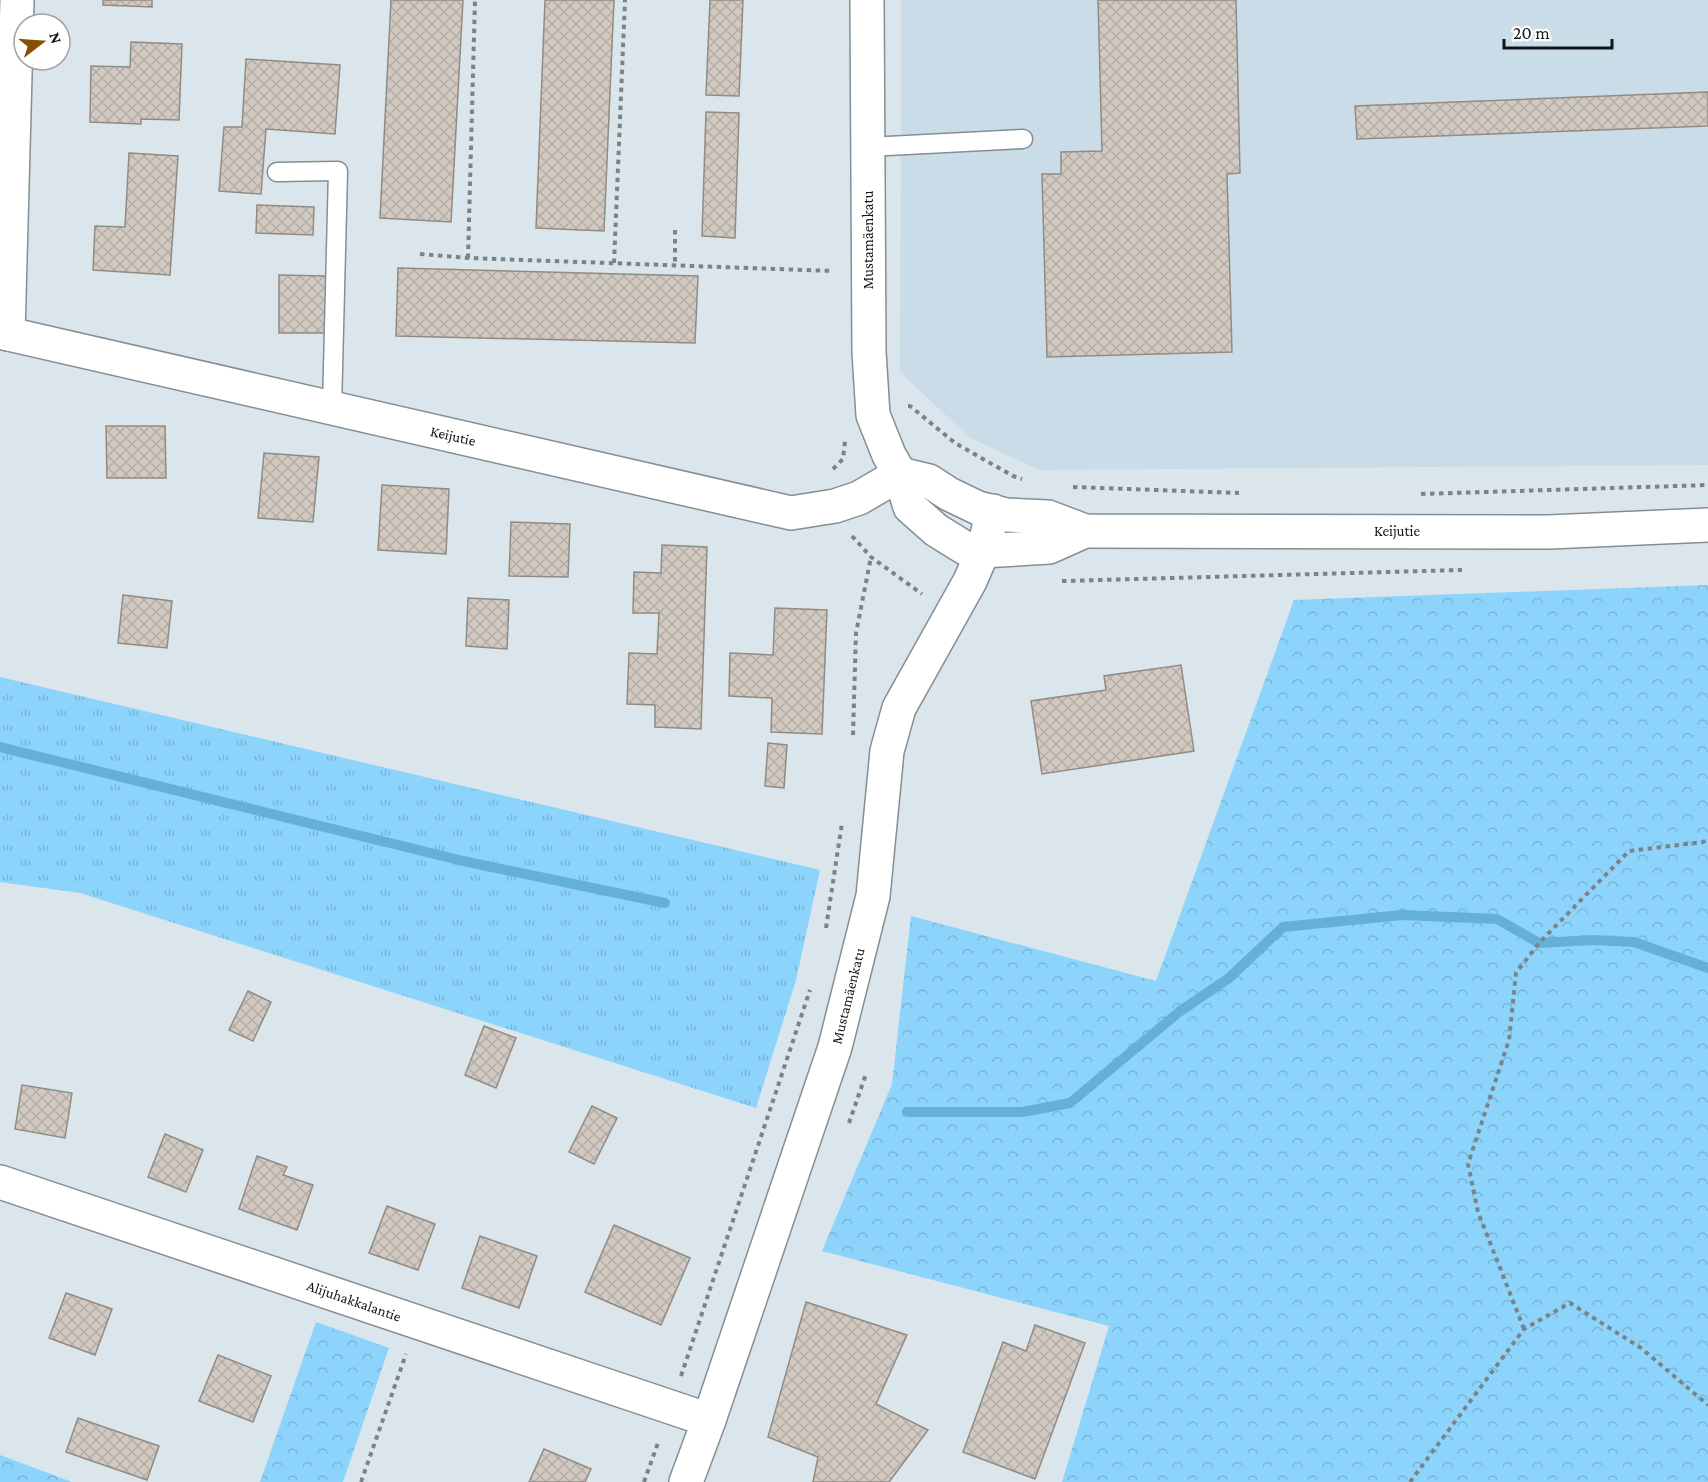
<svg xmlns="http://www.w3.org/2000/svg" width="1708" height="1482" viewBox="0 0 1708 1482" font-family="'Crimson Pro',serif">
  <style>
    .built { fill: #cadce7 }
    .grass { fill: url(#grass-tufts) }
    .forest { fill: url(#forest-crowns) }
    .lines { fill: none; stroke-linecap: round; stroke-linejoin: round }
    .stream { stroke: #65b0d6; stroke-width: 10 }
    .building { fill: url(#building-cross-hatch); stroke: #928b83; stroke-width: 1.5 }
    .lane-casing { stroke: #848e94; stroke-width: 21 }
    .street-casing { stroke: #848e94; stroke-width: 36 }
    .path { stroke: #7c8387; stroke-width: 4; stroke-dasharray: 4.5 4.5; stroke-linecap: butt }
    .lane { stroke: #fff; stroke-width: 18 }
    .street { stroke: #fff; stroke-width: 33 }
    .labels { text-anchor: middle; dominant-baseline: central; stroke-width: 6; stroke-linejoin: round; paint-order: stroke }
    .street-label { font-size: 15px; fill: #131618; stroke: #fff }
  </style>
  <defs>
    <pattern id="grass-tufts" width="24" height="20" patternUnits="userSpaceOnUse" patternTransform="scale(1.5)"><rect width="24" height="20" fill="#8cd4fb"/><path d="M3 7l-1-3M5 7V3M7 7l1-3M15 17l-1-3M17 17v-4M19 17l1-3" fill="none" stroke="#78b5d6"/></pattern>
    <pattern id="forest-crowns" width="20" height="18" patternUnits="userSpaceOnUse" patternTransform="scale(1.5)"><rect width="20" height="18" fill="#8cd4fb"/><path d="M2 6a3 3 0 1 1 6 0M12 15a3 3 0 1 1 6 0" fill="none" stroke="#78b5d6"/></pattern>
    <pattern id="building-cross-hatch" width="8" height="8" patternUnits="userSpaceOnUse" patternTransform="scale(1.5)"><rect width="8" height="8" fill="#d2cac2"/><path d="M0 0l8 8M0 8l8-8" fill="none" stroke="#b3ada6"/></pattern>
  </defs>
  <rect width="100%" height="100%" fill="#dbe6ec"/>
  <!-- built -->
  <path class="built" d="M901 0H1708V465L1039 470 970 438 900 372Z"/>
  <!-- grass -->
  <path class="grass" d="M0 677 820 870 796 980 756 1108 80 893 0 882Z"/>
  <!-- forest -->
  <g class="forest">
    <path d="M1708 585V1482H1062L1109 1326 822 1251 892 1084 911 916 1156 981 1294 600Z"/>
    <path d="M316 1322 389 1348 343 1482H260Z"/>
    <path d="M0 1455 72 1482H0Z"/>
  </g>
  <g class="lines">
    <!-- stream -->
    <g class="stream">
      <path d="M0 747 463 861 665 903"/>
      <path d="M907 1112H1022L1070 1103 1179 1012 1229 978 1283 927 1402 915 1497 919 1539 943 1593 940 1634 942 1708 968"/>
    </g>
  </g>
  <!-- building -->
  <g class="building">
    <path d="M103 0H152V7L103 5Z"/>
    <path d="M391 0H463L451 222 380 218Z"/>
    <path d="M545 0H614L604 231 536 228Z"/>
    <path d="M710 0H743L739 96 706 95Z"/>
    <path d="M1098 0H1236L1240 173 1227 174 1232 352 1047 357 1042 174H1061V152L1102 151Z"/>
    <path d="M131 42 182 44 179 120 141 119V124L90 122 91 66 130 67Z"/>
    <path d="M246 59 340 65 335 134 266 129 261 194 219 191 224 127H242Z"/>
    <path d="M1708 92V126L1357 139 1355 106Z"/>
    <path d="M706 112 739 113 735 238 702 236Z"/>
    <path d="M129 153 178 156 170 275 93 270 95 226 125 227Z"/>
    <path d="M257 205 314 207 313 235 256 233Z"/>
    <path d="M398 268 698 276 695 343 396 336Z"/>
    <path d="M279 275 326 276 325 333H279Z"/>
    <path d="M106 426H165L166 478H107Z"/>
    <path d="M264 453 319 457 313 522 258 518Z"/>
    <path d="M382 485 449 489 446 554 378 550Z"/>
    <path d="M511 522 570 524 568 577 509 576Z"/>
    <path d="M662 545 707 547 701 729 655 727V705L627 704 629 653 657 654 659 613H633L634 572 661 573Z"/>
    <path d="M123 595 172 601 167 648 118 643Z"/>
    <path d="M468 598 509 600 507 649 466 646Z"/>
    <path d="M775 608 827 610 822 734 771 732 772 698 729 696 730 653 773 655Z"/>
    <path d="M1181 665 1194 751 1042 774 1031 701 1106 690 1104 676Z"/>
    <path d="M768 743 787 745 784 788 765 786Z"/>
    <path d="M248 991 271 1002 253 1041 229 1030Z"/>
    <path d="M484 1026 516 1038 496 1088 465 1075Z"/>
    <path d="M22 1085 72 1093 65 1138 15 1129Z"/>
    <path d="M592 1106 617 1118 594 1164 569 1152Z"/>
    <path d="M165 1134 203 1150 186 1192 148 1177Z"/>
    <path d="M257 1156 287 1167 283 1175 313 1185 297 1230 239 1209Z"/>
    <path d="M387 1206 435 1224 418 1270 369 1253Z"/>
    <path d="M614 1225 690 1258 661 1325 585 1292Z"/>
    <path d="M480 1236 537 1256 519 1308 462 1288Z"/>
    <path d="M66 1293 112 1309 95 1355 49 1338Z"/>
    <path d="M806 1302 907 1335 876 1404 928 1430 889 1482H813L818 1457 768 1437Z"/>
    <path d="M1035 1325 1085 1343 1035 1479 963 1452 1003 1342 1026 1351Z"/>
    <path d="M218 1355 271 1376 253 1422 199 1401Z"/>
    <path d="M78 1418 159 1446 147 1480 66 1452Z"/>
    <path d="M544 1449 591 1469 585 1482H529Z"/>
  </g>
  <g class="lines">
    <defs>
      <g id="lane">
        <path d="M868 147 1023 139"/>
        <path d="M277 172 338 171 332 408"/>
      </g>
      <g id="street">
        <path d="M867 0 869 352 873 415 889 455 900 474 910 507 936 530 965 548 983 551 1049 547 1085 531"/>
        <path d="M0 332 791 513 835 506 859 498 900 474 929 481 949 494 978 508 1006 515 1048 517 1085 531 1549 532 1708 525"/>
        <path d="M8 334 17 0"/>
        <path d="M0 1182 709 1420"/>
        <path d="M686 1482 709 1420 835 1047 873 896 887 751 899 708 970 581 983 551 993 511"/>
      </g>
    </defs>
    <!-- lane casing -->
    <use href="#lane" class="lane-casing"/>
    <!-- street casing -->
    <use href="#street" class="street-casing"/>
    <!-- path -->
    <g class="path">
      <path d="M675 230V265"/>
      <path d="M420 254 468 258 833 271"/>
      <path d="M468 258 475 0"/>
      <path d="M614 263 625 0"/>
      <path d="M908 406H910L955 443 1013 476 1022 479"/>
      <path d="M833 469 843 459 845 441"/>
      <path d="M1073 487 1239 493"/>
      <path d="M1421 494 1708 485"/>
      <path d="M852 536 871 557 922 594"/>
      <path d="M1062 581 1462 570"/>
      <path d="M853 735 856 633 871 557"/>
      <path d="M826 928 842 823"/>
      <path d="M849 1123 866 1074"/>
      <path d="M1524 1329 1478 1212 1468 1164 1509 1040 1516 973 1539 943 1629 851 1703 842 1708 839"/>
      <path d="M681 1376 810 990"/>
      <path d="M361 1482 406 1354"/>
      <path d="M644 1482 659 1440"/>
      <path d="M1410 1482 1524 1329 1570 1303 1641 1348 1708 1405"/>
    </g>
    <!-- lane -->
    <use href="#lane" class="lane"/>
    <!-- street -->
    <use href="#street" class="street"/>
  </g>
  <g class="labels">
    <!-- street labels -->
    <g class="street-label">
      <text transform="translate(868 240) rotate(-90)">Mustamäenkatu</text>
      <text transform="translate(453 436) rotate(13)">Keijutie</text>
      <text x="1397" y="531">Keijutie</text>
      <text transform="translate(848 996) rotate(-76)">Mustamäenkatu</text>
      <text transform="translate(354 1301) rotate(19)">Alijuhakkalantie</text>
    </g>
  </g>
  <!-- north arrow -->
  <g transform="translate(42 42) rotate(73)"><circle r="28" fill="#ffffff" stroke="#a1a2a3" stroke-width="1.5"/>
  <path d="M0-4.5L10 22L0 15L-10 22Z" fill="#865000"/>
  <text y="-9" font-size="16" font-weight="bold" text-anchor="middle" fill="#131618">N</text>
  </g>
  <!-- scale -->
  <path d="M1504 39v9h108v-9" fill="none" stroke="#131618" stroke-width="3"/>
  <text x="1513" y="39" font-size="18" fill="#131618" stroke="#ffffff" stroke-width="4.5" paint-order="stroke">20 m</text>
</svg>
